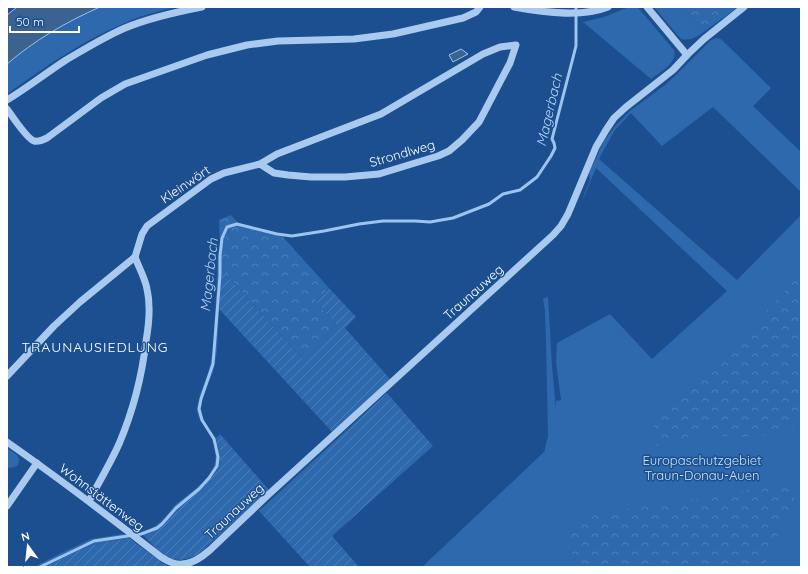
<svg xmlns="http://www.w3.org/2000/svg" width="808" height="574" viewBox="0 0 808 574" font-family="Quicksand,sans-serif">
  <style>
    .green { fill: #2e69ad }
    .forest { fill: url(#forest-crowns) }
    .garden { fill: url(#garden-furrows) }
    .water { fill: #3c6290; stroke: #9cc4f0 }
    .lines { fill: none; stroke-linecap: round; stroke-linejoin: round }
    .stream { stroke: #9cc4f0; stroke-width: 3 }
    .minor { stroke: #a9c9ee; stroke-width: 7 }
    .labels { text-anchor: middle; dominant-baseline: central; stroke-width: 3; stroke-linejoin: round; paint-order: stroke }
    .street-label { font-size: 13px; fill: #fff; stroke: #1b4f8f }
    .park-label { font-size: 13px; fill: #cfe3fa; stroke: #1b4f8f }
    .water-label { font-size: 14px; font-style: italic; fill: #b5d3f5; stroke: #1b4f8f }
    .neighbourhood-label { font-size: 14px; letter-spacing: 1px; fill: #fff; stroke: #1b4f8f }
  </style>
  <defs>
    <pattern id="forest-crowns" width="20" height="18" patternUnits="userSpaceOnUse"><rect width="20" height="18" fill="#2e69ad"/><path d="M2 6a3 3 0 1 1 6 0M12 15a3 3 0 1 1 6 0" fill="none" stroke="#4d80b9"/></pattern>
    <pattern id="garden-furrows" width="10" height="10" patternUnits="userSpaceOnUse"><rect width="10" height="10" fill="#2e69ad"/><path d="M-1 1l2-2M0 10L10 0M9 11l2-2" fill="none" stroke="#4d80b9"/></pattern>
  </defs>
  <rect width="100%" height="100%" fill="#1b4f8f"/>
  <!-- green -->
  <g class="green">
    <path d="M100 7H176C160 11 142 15 127 22 83 40 45 67 7 94V64C35 40 66 22 100 7Z"/>
    <path d="M629 7H637L640 10 674 50C678 63 660 72 651 79L583 22 604 17Z"/>
    <path d="M654 7H682L705 31C697 37 691 41 681 39Z"/>
    <path d="M716 38 721 39 771 88 753 106 801 152V192L713 107 662 146 631 113 615 130 607 144 599 159 737 280 801 215V567H422L544 452 548 436 546 343 545 311 543 299 548 297 552 366 556 409V401L561 400 556 362 557 343 610 314 652 359 727 291 596 168 584 197H583L590 180 589 172 596 158 604 141 616 125 630 111 665 85 677 74 711 40Z"/>
    <path d="M218 253 222 270 219 309 217 351 213 372 202 399 201 409 202 416 205 423 216 438 221 456 218 467 210 480 199 491 176 511 166 522 156 530 145 537 142 534C150 529 158 525 164 518 168 514 171 510 174 506 187 494 205 485 213 468 218 458 215 442 209 433 204 425 197 419 197 409 198 394 207 380 210 365 213 353 214 341 214 329 216 304 217 278 218 253Z"/>
    <path d="M7 448 17 455 19 459 18 465C15 467 11 469 7 467Z"/>
    <path d="M123 534 129 538 93 545 79 550 45 567H34L61 553 91 539Z"/>
  </g>
  <!-- forest -->
  <g class="forest">
    <path d="M682 7H738L705 31Z"/>
    <path d="M231 215 238 223 249 228 283 237 329 288 316 301 336 325 302 358 222 270 218 253 220 245 219 220Z"/>
    <path d="M801 273V417L787 434 738 437 699 434 657 446 654 434V424L659 414 707 372 759 320Z"/>
    <path d="M800 485 764 567H578L565 537 598 513 683 501 747 490Z"/>
  </g>
  <!-- garden -->
  <g class="garden">
    <path d="M222 270 302 358 336 325 316 301 329 288 356 317 345 328 390 379 333 433 219 309Z"/>
    <path d="M387 393 433 446 332 536 359 567H310L259 511Z"/>
    <path d="M220 434 269 490 200 553C174 568 163 556 145 537 152 532 159 528 166 522 169 519 172 514 176 511 188 499 214 481 219 465 222 455 218 448 216 438Z"/>
    <path d="M129 538 164 564 171 567H45L79 550 93 545Z"/>
  </g>
  <!-- water -->
  <g class="water">
    <path d="M17 7H100C66 22 35 40 7 64V15Z"/>
    <path d="M461 49 468 54 453 62 449 55Z"/>
  </g>
  <g class="lines">
    <!-- stream -->
    <path class="stream" d="M40 567 94 541 141 534 157 528 162 524 176 508 199 489 209 478 217 466 218 457 214 439 202 420 199 409 201 399 213 364 220 275V256L222 238 227 227 237 224 277 234 292 236 324 231 359 224 383 221H415L430 222 453 218 489 204 503 194 520 190 537 177 551 156 555 148 554 143 552 139 576 46V7"/>
    <!-- minor -->
    <g class="minor">
      <path d="M514 7C541 12 581 18 608 7"/>
      <path d="M647 7 687 55"/>
      <path d="M7 100C27 88 46 73 66 60 85 49 104 37 125 28 149 18 176 12 202 7"/>
      <path d="M7 109C12 116 27 139 34 141 39 142 43 140 47 138L101 98 125 84 207 55 247 45 278 41 354 39 393 34 463 18 476 12 480 7"/>
      <path d="M7 376 54 326 80 302 135 257 142 234 147 226 211 179 224 173 260 164 277 154 381 114 483 54 500 47 516 45 510 63 479 122 462 140 449 151 438 156 379 174 345 177H311L288 175 274 173 260 164"/>
      <path d="M7 442C60 479 111 518 161 557 169 562 175 565 184 564"/>
      <path d="M89 501C99 482 110 464 119 444 133 411 142 376 146 341 149 324 151 306 147 289 145 278 139 268 135 257"/>
      <path d="M7 506 37 463"/>
      <path d="M184 567V564C194 563 202 557 210 550L268 495 553 235 561 226 568 214 596 147 606 130 614 118 626 107 673 70 687 55 704 39 744 7"/>
    </g>
  </g>
  <g class="labels">
    <!-- street labels -->
    <g class="street-label">
      <text transform="translate(402 153) rotate(-16)">Strondlweg</text>
      <text transform="translate(185 184) rotate(-34)">Kleinwört</text>
      <text transform="translate(473 292) rotate(-42)">Traunauweg</text>
      <text transform="translate(102 497) rotate(37)">Wohnstättenweg</text>
      <text transform="translate(234 511) rotate(-43)">Traunauweg</text>
    </g>
    <!-- park labels -->
    <g class="park-label">
      <text x="702" y="460">Europaschutzgebiet<tspan x="702" dy="15">Traun-Donau-Auen</tspan></text>
    </g>
    <!-- water labels -->
    <g class="water-label">
      <text transform="translate(549 110) rotate(-77)">Magerbach</text>
      <text transform="translate(209 275) rotate(-84)">Magerbach</text>
    </g>
    <!-- neighbourhood labels -->
    <g class="neighbourhood-label">
      <text x="95" y="347">TRAUNAUSIEDLUNG</text>
    </g>
  </g>
  <!-- border -->
  <rect width="808" height="574" fill="none" stroke="#ffffff" stroke-width="16"/>
  <!-- north arrow -->
  <g transform="translate(28 546) rotate(345)" stroke="#1b4f8f" stroke-width="3" paint-order="stroke">
  <path d="M0-3L7 15L0 10L-7 15Z" fill="#ffffff"/>
  <text y="-6" font-size="11" font-weight="bold" text-anchor="middle" fill="#ffffff">N</text>
  </g>
  <!-- scale -->
  <path d="M10 26v6h69v-6" fill="none" stroke="#ffffff" stroke-width="2"/>
  <text x="16" y="26" font-size="12" fill="#ffffff" stroke="#1b4f8f" stroke-width="3" paint-order="stroke">50 m</text>
</svg>
